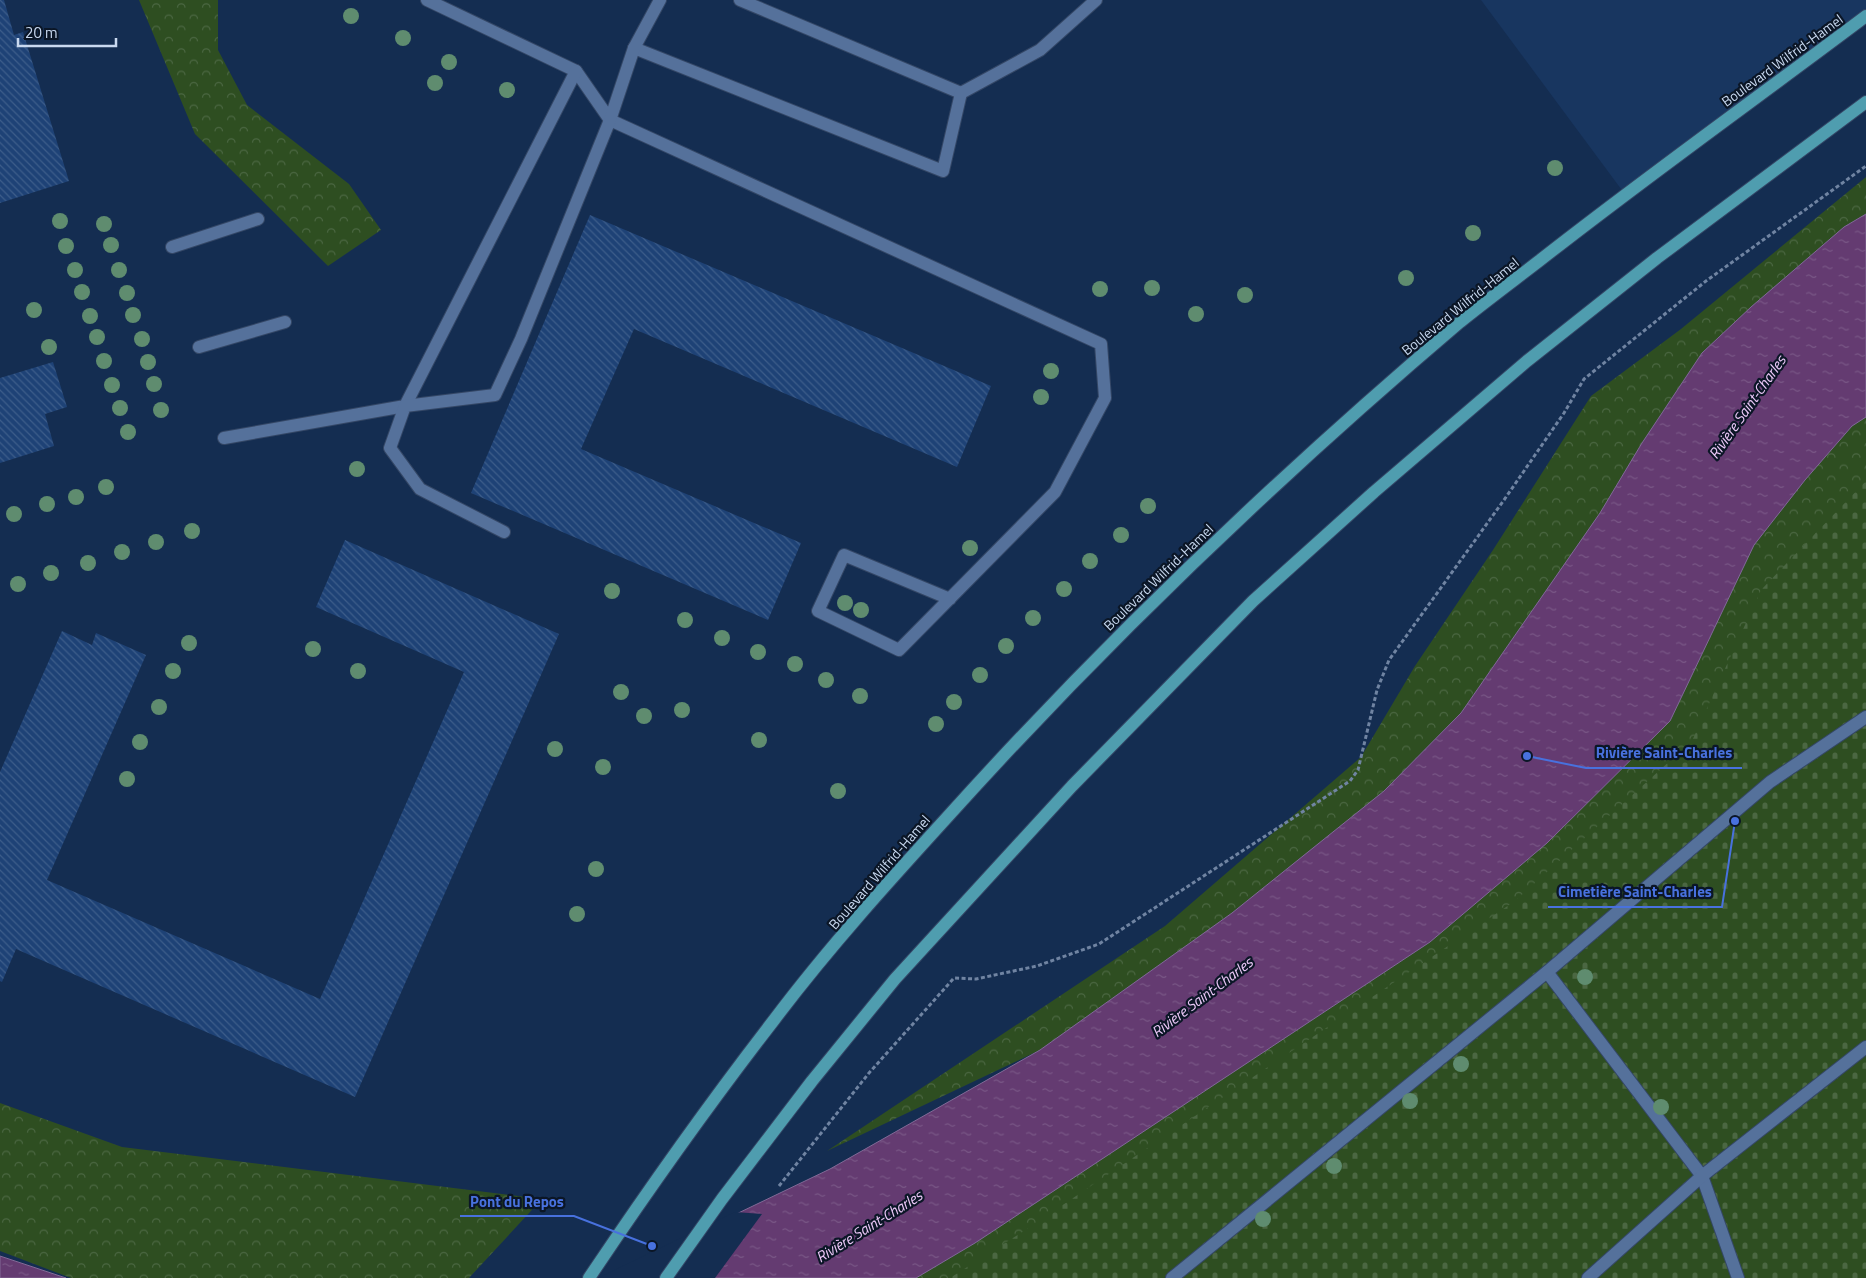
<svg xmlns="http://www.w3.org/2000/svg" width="1866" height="1278" viewBox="0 0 1866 1278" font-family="'Titillium Web',sans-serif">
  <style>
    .built { fill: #183660 }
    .forest { fill: url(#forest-crowns) }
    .cemetery { fill: url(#cemetery-stones) }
    .water { fill: url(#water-ripples); stroke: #826a97 }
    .pier { fill: #142d51 }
    .building { fill: url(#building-back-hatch) }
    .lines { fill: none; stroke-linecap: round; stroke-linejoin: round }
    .lane-casing { stroke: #344766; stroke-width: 14 }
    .primary-casing { stroke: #344766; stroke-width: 14 }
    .path { stroke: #7084a2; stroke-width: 3; stroke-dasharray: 4 2.5; stroke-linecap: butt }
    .lane { stroke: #55719b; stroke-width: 12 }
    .primary { stroke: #4f9daf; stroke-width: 12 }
    .tree { fill: #5f8c6f }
    .labels { text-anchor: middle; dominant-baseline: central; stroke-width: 4.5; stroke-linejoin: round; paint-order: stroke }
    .street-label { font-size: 14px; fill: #c9d9f0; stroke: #0b1626 }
    .water-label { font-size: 15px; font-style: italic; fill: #edc9f9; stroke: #0b1626 }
    .leader { fill: none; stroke: #4871de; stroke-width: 2 }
    .callout-dot { fill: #4871de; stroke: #0b1626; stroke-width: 2 }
    .callout-label { font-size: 15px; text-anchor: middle; font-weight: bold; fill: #4871de; stroke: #0b1626; stroke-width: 4.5; stroke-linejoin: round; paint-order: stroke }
  </style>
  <defs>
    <pattern id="forest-crowns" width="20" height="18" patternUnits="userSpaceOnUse" patternTransform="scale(1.25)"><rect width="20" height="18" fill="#2e4e21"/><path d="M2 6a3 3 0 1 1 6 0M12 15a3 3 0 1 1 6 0" fill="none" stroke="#4b6742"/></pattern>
    <pattern id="cemetery-stones" width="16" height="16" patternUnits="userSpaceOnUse" patternTransform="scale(1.25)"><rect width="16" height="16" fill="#2e4e21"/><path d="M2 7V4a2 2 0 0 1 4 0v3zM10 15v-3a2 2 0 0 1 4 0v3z" fill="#4b6742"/></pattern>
    <pattern id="water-ripples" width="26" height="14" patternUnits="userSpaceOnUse" patternTransform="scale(1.25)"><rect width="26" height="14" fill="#643b71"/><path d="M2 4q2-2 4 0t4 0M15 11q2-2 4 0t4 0" fill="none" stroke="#795786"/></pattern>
    <pattern id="building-back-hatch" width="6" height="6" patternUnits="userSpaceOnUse" patternTransform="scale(1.25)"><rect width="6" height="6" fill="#1e4276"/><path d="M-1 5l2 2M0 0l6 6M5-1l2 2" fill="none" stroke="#3d5d8a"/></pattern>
  </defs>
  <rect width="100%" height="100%" fill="#142d51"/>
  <!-- built -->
  <path class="built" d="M1481 0H1866V16L1624 193Z"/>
  <!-- forest -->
  <g class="forest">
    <path d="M139 0H218V50L247 105 349 184 381 230 328 266 195 134Z"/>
    <path d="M1866 177V214L1844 227 1751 307 1702 353 1642 443 1600 513 1461 713 1384 791 1232 913 1040 1050 827 1151 1165 926 1361 757 1415 666 1493 550 1591 396 1681 329Z"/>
    <path d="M1866 417V695L1024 1278H916L975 1243 1430 942 1547 843 1670 721 1754 545 1805 480 1852 426Z"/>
    <path d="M0 1103 122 1147 542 1199 469 1278H71L0 1251Z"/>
  </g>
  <!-- cemetery -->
  <path class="cemetery" d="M1866 481V1278H950L1024 1231 1515 901 1692 741 1761 590Z"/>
  <!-- water -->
  <g class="water">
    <path d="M1866 214V417L1852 426 1805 480 1754 545 1670 721 1547 843 1430 942 975 1243 916 1278H603L830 1169 1040 1050 1232 913 1384 791 1461 713 1600 513 1642 443 1702 353 1751 307 1844 227Z"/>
    <path d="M0 1256 66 1278H0Z"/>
  </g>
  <!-- pier -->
  <path class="pier" d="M735 1212 762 1214 715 1278H600L602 1276Z"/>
  <!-- building -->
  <g class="building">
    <path d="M0 0H4L14 35 23 32 69 181 0 203Z"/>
    <path d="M590 215 991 386 957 467 634 329 581 449 801 543 768 620 471 493Z"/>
    <path d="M53 362 67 407 45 414 54 446 0 463V378Z"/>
    <path d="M345 540 559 634 355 1097 16 949 2 982 0 981V772L62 631 92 645 96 633 146 655 47 880 320 999 464 672 316 607Z"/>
  </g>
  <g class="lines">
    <defs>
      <g id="lane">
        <path d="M427 0 576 71 610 120 1101 344 1105 398 1055 492 899 650 818 611 844 555 950 599"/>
        <path d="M740 0 961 93"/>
        <path d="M634 48 943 171 961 93 1040 50 1096 0"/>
        <path d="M172 247 258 219"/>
        <path d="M199 347 285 322"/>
        <path d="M224 438 405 406 576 71"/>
        <path d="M504 532 420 489 390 448 405 406 495 395 521 339 610 120 634 48 660 0"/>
        <path d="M1547 972 1702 1176 1738 1278"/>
        <path d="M1172 1278 1547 972 1770 782 1866 717"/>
        <path d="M1588 1278 1702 1176 1866 1047"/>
      </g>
      <g id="primary">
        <path d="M589 1278C648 1190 709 1104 774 1020 829 947 890 880 951 813 1109 638 1280 475 1460 322 1486 301 1513 281 1539 261 1646 177 1757 98 1866 16"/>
        <path d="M666 1278 722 1199 812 1081 895 979 1072 786 1253 601 1374 492 1527 361 1657 258 1866 102"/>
      </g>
    </defs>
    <!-- lane casing -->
    <use href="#lane" class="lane-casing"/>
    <!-- primary casing -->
    <use href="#primary" class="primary-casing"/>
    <!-- path -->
    <path class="path" d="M779 1186 869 1073 954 978 976 979 1037 966 1099 944 1350 781 1358 770 1377 690 1389 660 1504 500 1564 413 1584 379 1706 281 1866 166"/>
    <!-- lane -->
    <use href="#lane" class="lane"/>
    <!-- primary -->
    <use href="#primary" class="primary"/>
  </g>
  <!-- trees -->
  <g class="tree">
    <circle cx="351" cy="16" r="8"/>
    <circle cx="403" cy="38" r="8"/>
    <circle cx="449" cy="62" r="8"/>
    <circle cx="435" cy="83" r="8"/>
    <circle cx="507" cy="90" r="8"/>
    <circle cx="1555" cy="168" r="8"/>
    <circle cx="60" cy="221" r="8"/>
    <circle cx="104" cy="224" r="8"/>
    <circle cx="1473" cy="233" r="8"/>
    <circle cx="111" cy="245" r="8"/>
    <circle cx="66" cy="246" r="8"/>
    <circle cx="75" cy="270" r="8"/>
    <circle cx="119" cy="270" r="8"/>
    <circle cx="1406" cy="278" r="8"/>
    <circle cx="1152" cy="288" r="8"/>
    <circle cx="1100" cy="289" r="8"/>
    <circle cx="82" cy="292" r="8"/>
    <circle cx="127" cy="293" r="8"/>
    <circle cx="1245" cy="295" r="8"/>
    <circle cx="34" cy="310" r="8"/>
    <circle cx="1196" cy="314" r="8"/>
    <circle cx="133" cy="315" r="8"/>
    <circle cx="90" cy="316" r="8"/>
    <circle cx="97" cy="337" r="8"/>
    <circle cx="142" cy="339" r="8"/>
    <circle cx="49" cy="347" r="8"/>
    <circle cx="104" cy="361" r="8"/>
    <circle cx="148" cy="362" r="8"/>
    <circle cx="1051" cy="371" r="8"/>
    <circle cx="154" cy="384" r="8"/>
    <circle cx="112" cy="385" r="8"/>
    <circle cx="1041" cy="397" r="8"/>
    <circle cx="120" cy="408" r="8"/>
    <circle cx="161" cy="410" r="8"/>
    <circle cx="128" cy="432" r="8"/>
    <circle cx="357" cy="469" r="8"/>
    <circle cx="106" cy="487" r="8"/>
    <circle cx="76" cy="497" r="8"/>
    <circle cx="47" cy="504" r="8"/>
    <circle cx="1148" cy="506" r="8"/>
    <circle cx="14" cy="514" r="8"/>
    <circle cx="192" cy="531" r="8"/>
    <circle cx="1121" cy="535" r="8"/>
    <circle cx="156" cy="542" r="8"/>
    <circle cx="970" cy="548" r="8"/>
    <circle cx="122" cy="552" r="8"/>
    <circle cx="1090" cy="561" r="8"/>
    <circle cx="88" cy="563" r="8"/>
    <circle cx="51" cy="573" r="8"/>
    <circle cx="18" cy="584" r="8"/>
    <circle cx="1064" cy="589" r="8"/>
    <circle cx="612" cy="591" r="8"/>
    <circle cx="845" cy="603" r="8"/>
    <circle cx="861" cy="610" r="8"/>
    <circle cx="1033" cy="618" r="8"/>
    <circle cx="685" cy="620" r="8"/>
    <circle cx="722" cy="638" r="8"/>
    <circle cx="189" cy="643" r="8"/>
    <circle cx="1006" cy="646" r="8"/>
    <circle cx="313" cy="649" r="8"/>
    <circle cx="758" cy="652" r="8"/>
    <circle cx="795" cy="664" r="8"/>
    <circle cx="173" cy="671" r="8"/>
    <circle cx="358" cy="671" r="8"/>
    <circle cx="980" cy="675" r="8"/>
    <circle cx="826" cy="680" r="8"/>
    <circle cx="621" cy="692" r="8"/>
    <circle cx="860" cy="696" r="8"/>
    <circle cx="954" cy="702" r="8"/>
    <circle cx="159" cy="707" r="8"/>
    <circle cx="682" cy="710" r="8"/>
    <circle cx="644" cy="716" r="8"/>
    <circle cx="936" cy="724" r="8"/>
    <circle cx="759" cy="740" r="8"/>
    <circle cx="140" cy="742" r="8"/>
    <circle cx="555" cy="749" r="8"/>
    <circle cx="603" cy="767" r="8"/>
    <circle cx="127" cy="779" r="8"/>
    <circle cx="838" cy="791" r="8"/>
    <circle cx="596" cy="869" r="8"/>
    <circle cx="577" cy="914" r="8"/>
    <circle cx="1585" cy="977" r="8"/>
    <circle cx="1461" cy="1064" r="8"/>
    <circle cx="1410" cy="1101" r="8"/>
    <circle cx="1661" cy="1107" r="8"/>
    <circle cx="1334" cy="1166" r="8"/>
    <circle cx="1263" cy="1219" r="8"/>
  </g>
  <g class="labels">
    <!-- street labels -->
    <g class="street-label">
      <text transform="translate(1782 60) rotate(-36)">Boulevard Wilfrid-Hamel</text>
      <text transform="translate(1460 306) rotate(-39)">Boulevard Wilfrid-Hamel</text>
      <text transform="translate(1158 577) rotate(-44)">Boulevard Wilfrid-Hamel</text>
      <text transform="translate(879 872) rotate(-49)">Boulevard Wilfrid-Hamel</text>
    </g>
    <!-- water labels -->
    <g class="water-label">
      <text transform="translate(1747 407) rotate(-55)">Rivière Saint-Charles</text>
      <text transform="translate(1202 997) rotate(-37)">Rivière Saint-Charles</text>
      <text transform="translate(869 1226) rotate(-32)">Rivière Saint-Charles</text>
    </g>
  </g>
  <!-- callouts -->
  <path class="leader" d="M1527 756L1586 768H1742M1735 821L1722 907H1548M652 1246L574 1216H460"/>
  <g class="callout-dot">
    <circle cx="1527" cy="756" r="5"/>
    <circle cx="1735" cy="821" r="5"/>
    <circle cx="652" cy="1246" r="5"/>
  </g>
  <g class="callout-label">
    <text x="1664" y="758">Rivière Saint-Charles</text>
    <text x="1635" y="897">Cimetière Saint-Charles</text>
    <text x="517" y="1207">Pont du Repos</text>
  </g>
  <!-- scale -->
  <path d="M18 38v8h98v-8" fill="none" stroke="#c9d9f0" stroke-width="2.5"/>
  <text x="25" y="38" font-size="15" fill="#c9d9f0" stroke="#0b1626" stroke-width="4" paint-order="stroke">20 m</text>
</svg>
